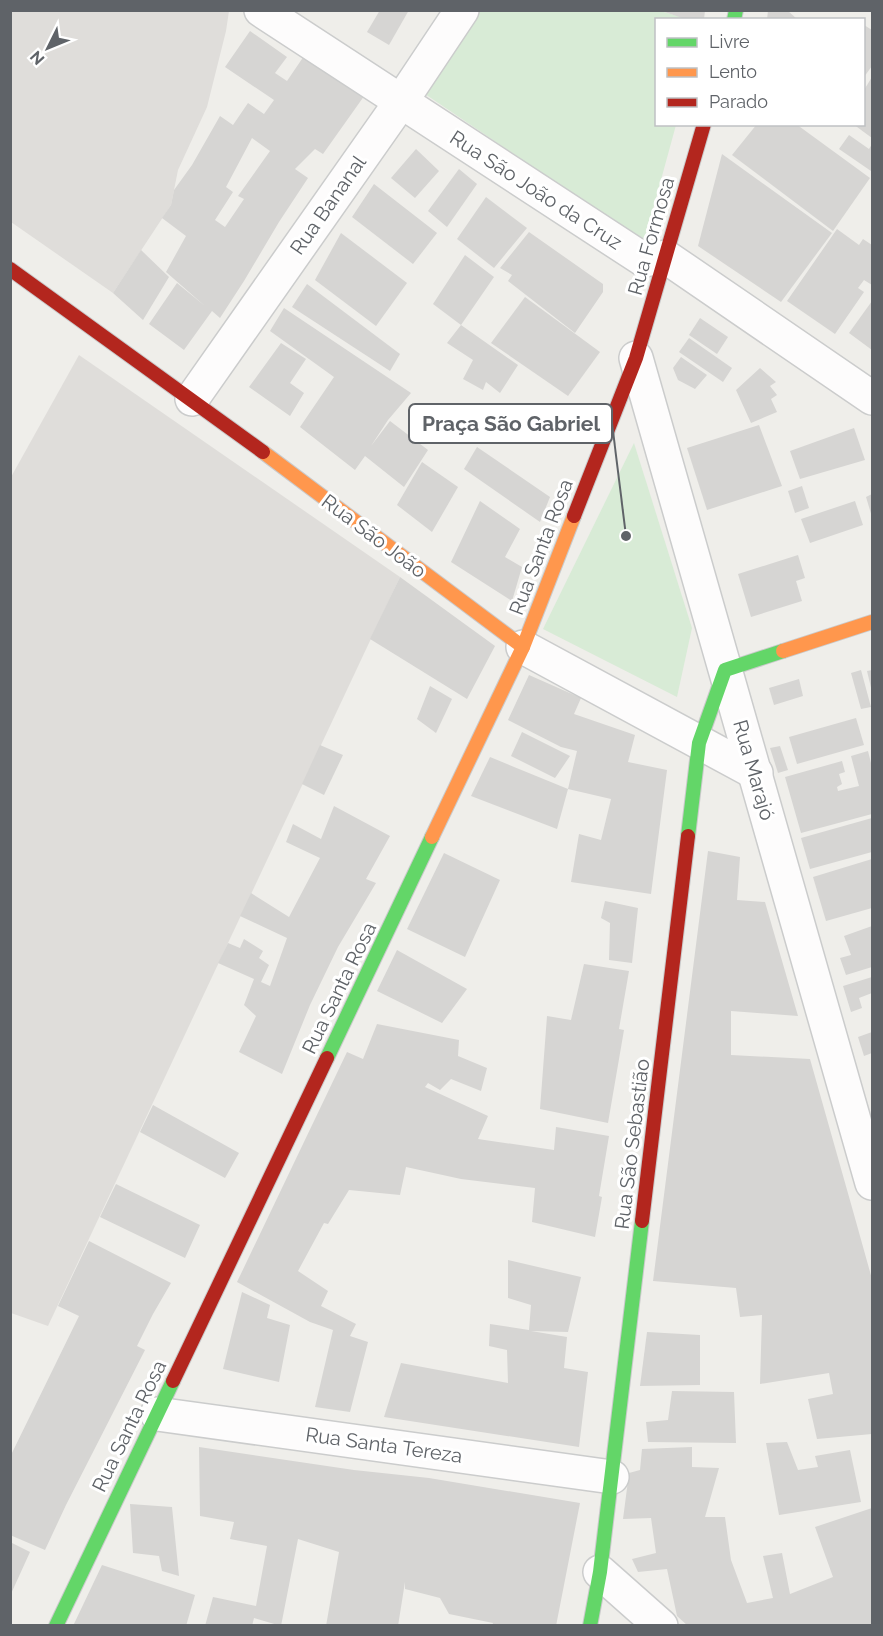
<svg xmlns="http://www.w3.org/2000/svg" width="883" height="1636" viewBox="0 0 883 1636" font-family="Raleway,sans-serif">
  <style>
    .industrial { fill: #dfddda }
    .green { fill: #d8ebd6 }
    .building { fill: #d6d5d3; fill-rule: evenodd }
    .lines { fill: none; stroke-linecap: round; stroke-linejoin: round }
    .street-casing { stroke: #cbcccc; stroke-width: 36 }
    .fast-casing { stroke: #cacacb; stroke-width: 16 }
    .slow-casing { stroke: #cacacb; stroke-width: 16 }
    .jam-casing { stroke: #cacacb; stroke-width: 16 }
    .street { stroke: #fdfcfc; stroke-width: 33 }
    .fast { stroke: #63d668; stroke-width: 14 }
    .slow { stroke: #ff974d; stroke-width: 14 }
    .jam { stroke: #b3261e; stroke-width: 14 }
    .labels { text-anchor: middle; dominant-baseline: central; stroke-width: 6; stroke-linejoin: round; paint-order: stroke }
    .street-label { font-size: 20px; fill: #5f6368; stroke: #fff }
    .leader { fill: none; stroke: #5f6368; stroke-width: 2 }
    .callout-dot { fill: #5f6368; stroke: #fff; stroke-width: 2 }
    .callout { fill: #fff; stroke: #5f6368; stroke-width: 2 }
    .callout-label { font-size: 21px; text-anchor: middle; font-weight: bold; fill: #5f6368 }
  </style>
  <rect width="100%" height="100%" fill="#efeeea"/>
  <!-- industrial -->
  <g class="industrial">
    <path d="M11 11H229L226 31 207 107 178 170 171 205 113 293 11 222Z"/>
    <path d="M79 355 400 577 48 1326 11 1313V477Z"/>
  </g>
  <!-- green -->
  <g class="green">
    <path d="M657 10 688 19 656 20V124L676 125 644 242 422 92 476 11Z"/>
    <path d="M634 443 692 628 677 697 543 629Z"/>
  </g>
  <!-- building -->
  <g class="building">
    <path d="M380 10H409L389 45 367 32Z"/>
    <path d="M659 10H705L704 20H688Z"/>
    <path d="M768 10H787L798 20H767Z"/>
    <path d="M864 25 872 30V66L864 77Z"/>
    <path d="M250 31 287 57 275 73 287 81 306 53 367 92 323 154 315 149 295 169 308 178 279 222 244 281 220 318 212 311 184 350 149 324 177 283 205 306 166 272 186 236 162 218 171 205 174 190 192 165 220 116 233 125 248 103 264 114 274 100 225 67ZM252 138 270 151 238 196 244 199 225 227 215 220 233 192 226 187Z"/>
    <path d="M872 77V138L853 124H864V90Z"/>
    <path d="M757 124H796L870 178 833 231 732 155Z"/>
    <path d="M849 135 869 149 872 144 871 171 839 149Z"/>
    <path d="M416 149 439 171 415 198 391 178Z"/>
    <path d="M722 154 832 233 781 302 698 246Z"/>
    <path d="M459 169 477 184 447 227 428 211Z"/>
    <path d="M374 184 437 233 413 264 352 217Z"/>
    <path d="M486 197 527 228 494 268 457 239Z"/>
    <path d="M837 229 859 245 863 239 872 245V285L864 280 858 288 864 292 835 334 787 301Z"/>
    <path d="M529 232 603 284V292L575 333 508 281 512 275 500 268Z"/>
    <path d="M341 233 407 283 376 326 315 280Z"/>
    <path d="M141 250 169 277 143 320 113 293Z"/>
    <path d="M465 255 494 277 461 325 518 365 500 393 486 382 483 390 463 379 473 360 447 343 461 325 433 304Z"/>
    <path d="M307 284 400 354 390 371 292 307Z"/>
    <path d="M525 297 600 352 568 396 491 343Z"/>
    <path d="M872 301V350L849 333Z"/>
    <path d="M284 308 411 393 388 420 371 446 390 421 428 450 404 487 365 456 355 470 300 427 334 377 270 331Z"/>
    <path d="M700 318 728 337 717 354 689 335Z"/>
    <path d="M689 338 732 368 723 382 679 352Z"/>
    <path d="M281 343 306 359 290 383 304 393 290 416 249 387Z"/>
    <path d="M681 357 707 375 695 389 678 380 673 368Z"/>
    <path d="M760 368 776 382 770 386 777 395 771 399 777 412 751 423 736 390Z"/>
    <path d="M759 425 782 486 707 510 687 448Z"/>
    <path d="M854 428 865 460 800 479 790 451Z"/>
    <path d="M477 447 550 497 540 522 464 469Z"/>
    <path d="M422 462 458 487 432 532 397 505Z"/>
    <path d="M802 486 809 508 795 513 788 491Z"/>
    <path d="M872 494V517L866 497Z"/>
    <path d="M480 501 520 529 505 557 522 567 512 601 451 562Z"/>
    <path d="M855 501 863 525 810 543 801 519Z"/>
    <path d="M798 555 805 578 796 581 802 601 751 617 738 574Z"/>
    <path d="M400 577 495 646 467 699 370 639Z"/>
    <path d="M861 670 871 707 861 709 851 673Z"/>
    <path d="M872 670V692L867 671Z"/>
    <path d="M529 675 581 698 574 714 635 735 628 762 667 770 651 894 571 882 579 834 601 840 611 799 568 789 577 751 561 747 508 720Z"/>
    <path d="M799 679 803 696 774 705 769 688Z"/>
    <path d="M430 686 452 699 436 733 417 719Z"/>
    <path d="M856 718 864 745 797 764 789 737Z"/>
    <path d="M522 732 570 756 555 778 511 756Z"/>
    <path d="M320 745 343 755 324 795 302 784Z"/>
    <path d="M780 746 788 770 778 773 770 748Z"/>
    <path d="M868 751 872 767V814L801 833 785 777 842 761 845 772 839 774 842 784 837 787 838 791 859 786 851 756Z"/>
    <path d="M490 757 568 789 557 829 471 796Z"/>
    <path d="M334 806 390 836 366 879 376 883 338 947 310 1005 282 1074 239 1052 256 1016 244 1005 254 979 218 963 228 943 240 948 244 939 263 951 259 958 269 965 261 982 270 986 287 938 240 916 251 893 289 917 320 858 286 842 293 824 321 839Z"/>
    <path d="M872 818V852L810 869 801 838Z"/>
    <path d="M708 851 740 857 737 900 765 902 798 1016 731 1011V1055L810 1059 853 1211 872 1279V1434L817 1439 808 1399 833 1394 829 1373 760 1384 762 1315 740 1317 736 1288 653 1281Z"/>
    <path d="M444 853 500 880 465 957 407 929Z"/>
    <path d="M872 859V908L826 921 813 877Z"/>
    <path d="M605 901 638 908 632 963 609 960 610 923 601 918Z"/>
    <path d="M872 926V967L846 975 840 958 851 955 844 936Z"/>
    <path d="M397 950 467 989 442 1023 377 991Z"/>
    <path d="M584 964 629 971 619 1029 624 1030 608 1123 540 1109 547 1016 571 1020Z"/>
    <path d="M872 977V993L859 998 862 1008 851 1012 843 986Z"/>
    <path d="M377 1024 459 1040 458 1056 487 1068 481 1091 451 1079 440 1090 428 1083 425 1087 488 1116 478 1139 554 1150 556 1127 609 1136 599 1196 602 1197 595 1237 532 1222 535 1188 461 1179 406 1167 400 1195 349 1190 328 1224 324 1223 298 1271 328 1291 321 1306 356 1324 350 1336 368 1342 350 1412 315 1407 333 1330 310 1322 237 1282 347 1052 363 1059Z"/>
    <path d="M872 1032V1053L864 1056 858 1037Z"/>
    <path d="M153 1105 239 1153 225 1178 140 1132Z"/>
    <path d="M116 1184 200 1225 185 1258 100 1217Z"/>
    <path d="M89 1241 171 1283 153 1314 137 1346 145 1350 66 1505 45 1550 10 1535V1457L79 1316 58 1306Z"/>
    <path d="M508 1260 581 1277 568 1332 531 1331 567 1337 564 1368 588 1372 579 1447 384 1417 401 1363 508 1383 507 1350 489 1346 490 1324 529 1330 531 1305 508 1298Z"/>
    <path d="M242 1292 270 1305 267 1318 290 1325 279 1382 223 1369Z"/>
    <path d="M647 1332 700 1335V1385L640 1386Z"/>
    <path d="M672 1391 734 1392 736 1443 648 1442 646 1422 668 1420Z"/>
    <path d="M787 1442 798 1470 818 1467 815 1456 850 1450 861 1502 779 1515 766 1443Z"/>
    <path d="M199 1447 354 1470 429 1478 580 1503 556 1626H492L493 1623 449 1614 440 1598 405 1589V1582L398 1626H326L339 1552 298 1539 281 1626 254 1618 252 1626H205L213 1597 256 1606 267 1546 230 1539 234 1522 200 1516Z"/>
    <path d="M692 1447V1467L719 1468 705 1517H725L731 1560 747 1603 773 1598 763 1556 782 1553 790 1594 833 1577 815 1527 872 1508V1626H688L677 1616 667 1569 638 1572 632 1559 656 1553 651 1518 623 1519 629 1473 640 1470 642 1449Z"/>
    <path d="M130 1504 172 1507 179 1576 162 1571 159 1556 133 1553Z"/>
    <path d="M10 1542 30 1552 10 1596Z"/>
    <path d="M102 1565 195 1595 186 1626H73Z"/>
  </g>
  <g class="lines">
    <defs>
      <g id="street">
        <path d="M261 10 644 260 666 257 872 398"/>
        <path d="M636 358 872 1183"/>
        <path d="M192 399 400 103 462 10"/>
        <path d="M523 647 756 773"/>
        <path d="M157 1414 612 1477"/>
        <path d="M600 1572 661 1626"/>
      </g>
      <g id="fast">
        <path d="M734 20 736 10"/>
        <path d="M688 836 699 743 725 670 783 651"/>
        <path d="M327 1058 432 837"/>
        <path d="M56 1626 173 1381"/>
        <path d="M590 1626 600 1572 642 1221"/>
      </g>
      <g id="slow">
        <path d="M263 452 523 647"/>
        <path d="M783 651 872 622"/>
        <path d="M432 837 523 647 574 516"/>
      </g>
      <g id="jam">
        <path d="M10 269 263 452"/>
        <path d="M574 516 636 358 704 124"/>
        <path d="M642 1221 688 836"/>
        <path d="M173 1381 327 1058"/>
      </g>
    </defs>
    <!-- street casing -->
    <use href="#street" class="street-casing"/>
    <!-- fast casing -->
    <use href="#fast" class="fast-casing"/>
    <!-- slow casing -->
    <use href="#slow" class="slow-casing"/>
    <!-- jam casing -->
    <use href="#jam" class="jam-casing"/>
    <!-- street -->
    <use href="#street" class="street"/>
    <!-- fast -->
    <use href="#fast" class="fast"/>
    <!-- slow -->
    <use href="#slow" class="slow"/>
    <!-- jam -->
    <use href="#jam" class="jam"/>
  </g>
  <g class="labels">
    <!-- street labels -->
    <g class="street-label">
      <text transform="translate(536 190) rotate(33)">Rua São João da Cruz</text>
      <text transform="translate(328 205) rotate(-55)">Rua Bananal</text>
      <text transform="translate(651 236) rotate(-74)">Rua Formosa</text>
      <text transform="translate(374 536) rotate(37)">Rua São João</text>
      <text transform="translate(541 547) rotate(-69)">Rua Santa Rosa</text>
      <text transform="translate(754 770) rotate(74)">Rua Marajó</text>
      <text transform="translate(339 988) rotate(-64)">Rua Santa Rosa</text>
      <text transform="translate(632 1144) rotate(-83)">Rua São Sebastião</text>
      <text transform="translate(129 1426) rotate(-64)">Rua Santa Rosa</text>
      <text transform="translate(384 1445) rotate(8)">Rua Santa Tereza</text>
    </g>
  </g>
  <!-- callouts -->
  <path class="leader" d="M626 536L612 423"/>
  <circle class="callout-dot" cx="626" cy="536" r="6"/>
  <rect class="callout" x="409" y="404" width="203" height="39" rx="6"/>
  <g class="callout-label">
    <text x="511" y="431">Praça São Gabriel</text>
  </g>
  <!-- border -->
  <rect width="883" height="1636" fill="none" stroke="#5f6368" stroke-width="24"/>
  <!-- legend -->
  <rect x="655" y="18" width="210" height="108" fill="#ffffff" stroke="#bfc1c3" stroke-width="1.5"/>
  <rect x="667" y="38" width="30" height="9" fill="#63d668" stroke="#bfc1c3" stroke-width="1.5"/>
  <text x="709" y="48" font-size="18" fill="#5f6368">Livre</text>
  <rect x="667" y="68" width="30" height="9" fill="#ff974d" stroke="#bfc1c3" stroke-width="1.5"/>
  <text x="709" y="78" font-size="18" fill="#5f6368">Lento</text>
  <rect x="667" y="98" width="30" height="9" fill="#b3261e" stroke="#bfc1c3" stroke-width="1.5"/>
  <text x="709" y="108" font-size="18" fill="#5f6368">Parado</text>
  <!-- north arrow -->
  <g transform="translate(48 48) rotate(227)" stroke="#ffffff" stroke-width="4.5" paint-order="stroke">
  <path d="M0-4.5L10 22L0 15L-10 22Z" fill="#5f6368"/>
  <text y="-9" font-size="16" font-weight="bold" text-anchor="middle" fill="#5f6368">N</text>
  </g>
</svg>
